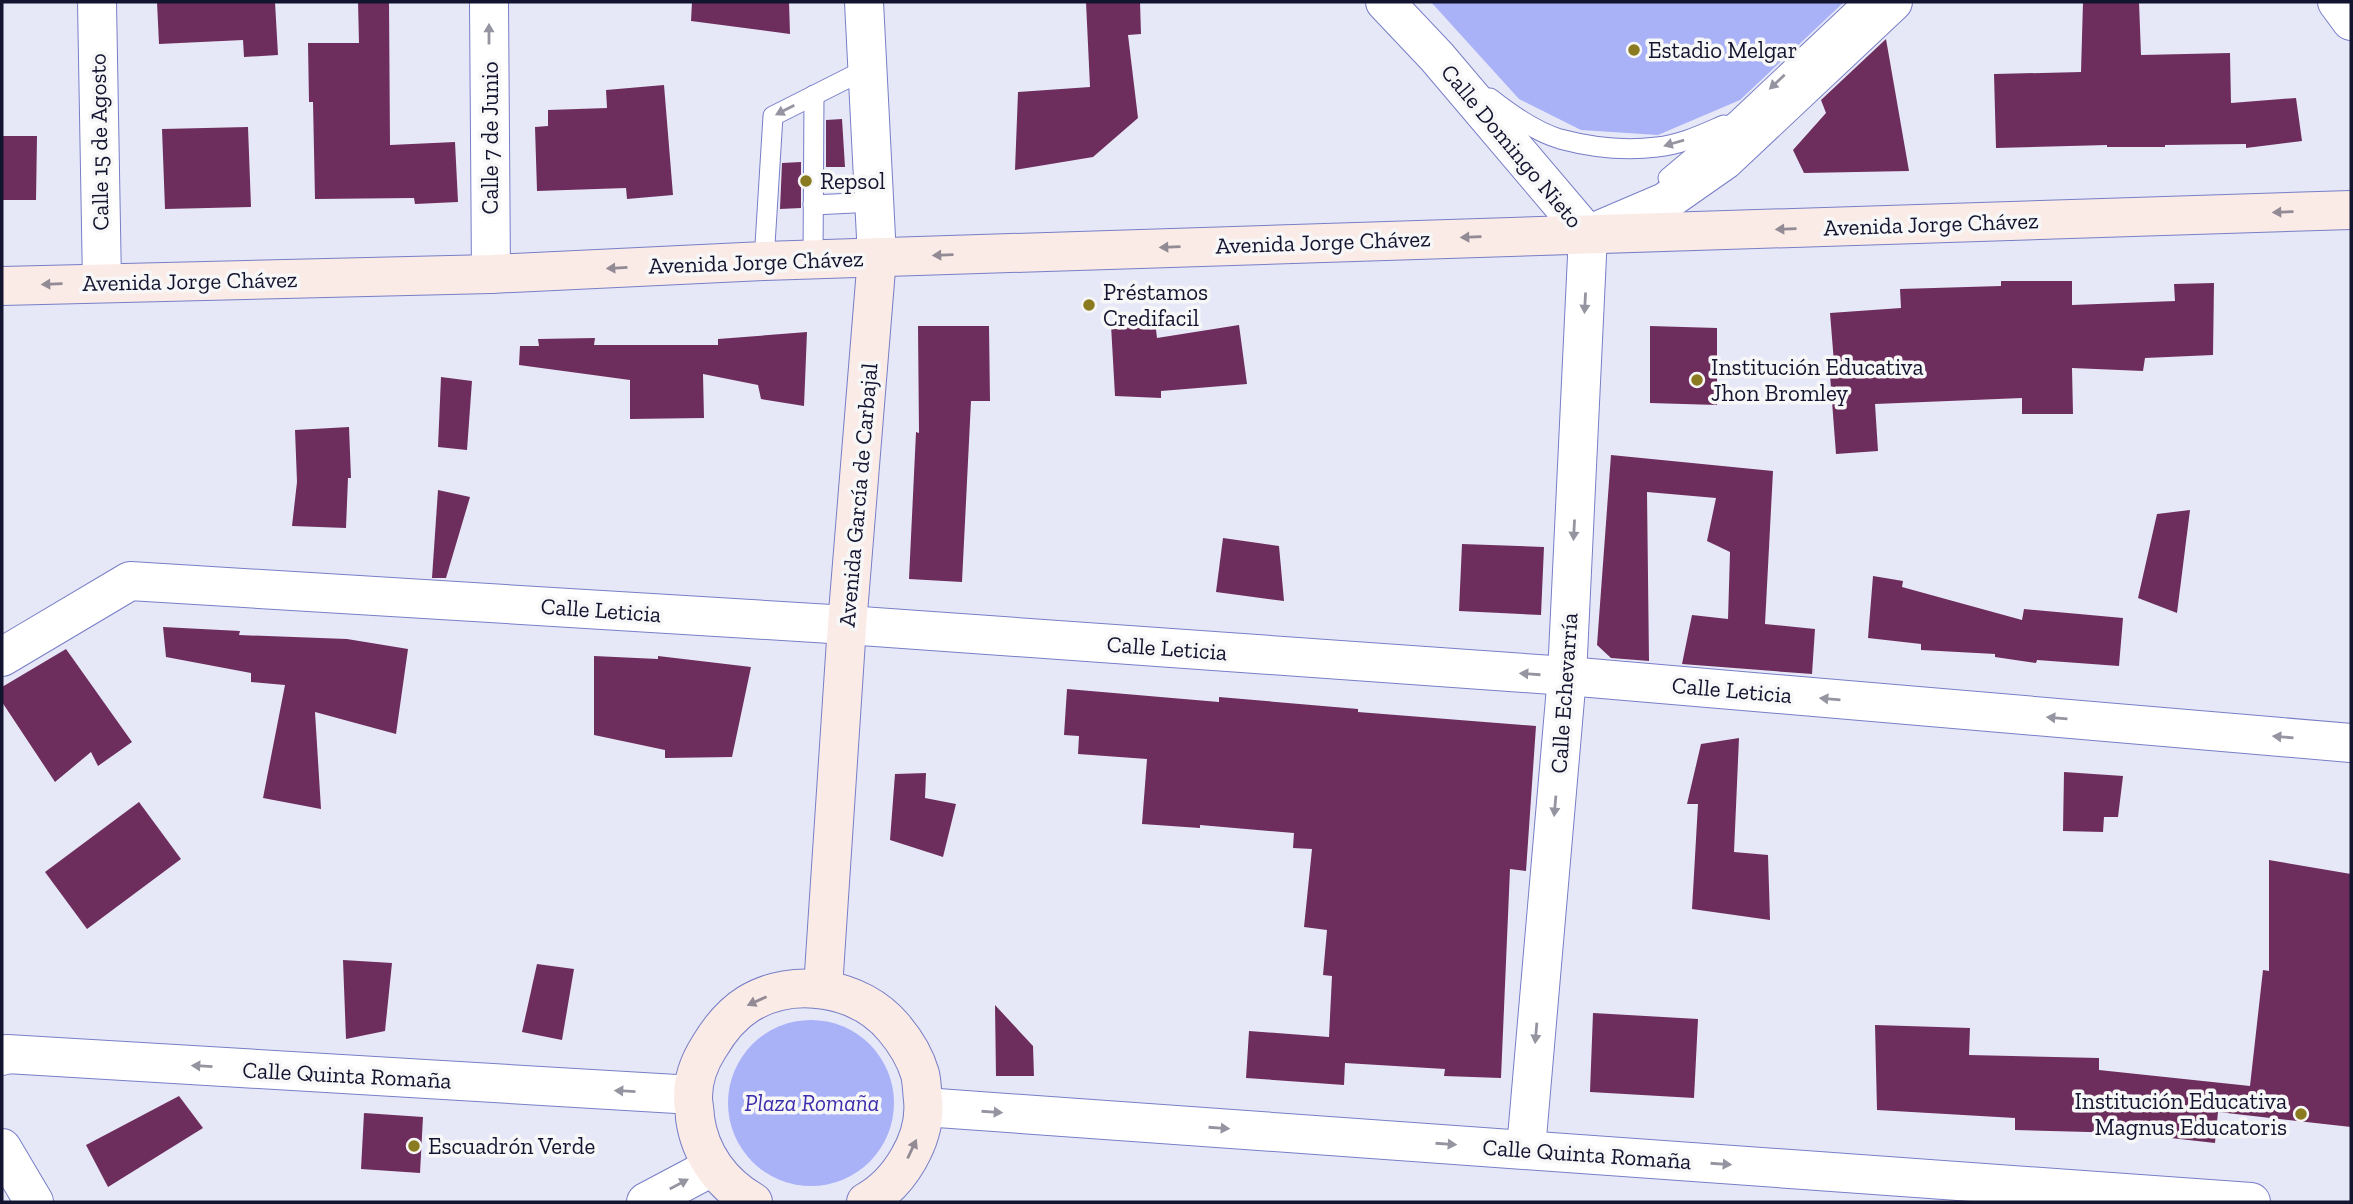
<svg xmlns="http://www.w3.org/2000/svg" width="2353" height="1204" viewBox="0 0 2353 1204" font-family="'Zilla Slab',serif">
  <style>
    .green { fill: #a9b1f7 }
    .building { fill: #6e2e5d }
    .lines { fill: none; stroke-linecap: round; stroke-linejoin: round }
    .lane-casing { stroke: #787ec6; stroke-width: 21 }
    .street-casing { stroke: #787ec6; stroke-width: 40 }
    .secondary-casing { stroke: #787ec6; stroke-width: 40 }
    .lane { stroke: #fff; stroke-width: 19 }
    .street { stroke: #fff; stroke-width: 38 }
    .secondary { stroke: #faebe6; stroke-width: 38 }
    .oneway { fill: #9595a2 }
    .oneway2 { fill: #928a94 }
    .poi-dot { fill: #8b7b20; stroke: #f7f7f7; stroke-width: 2.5 }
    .labels { text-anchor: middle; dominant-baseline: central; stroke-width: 7; stroke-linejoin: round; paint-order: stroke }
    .poi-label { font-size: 23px; fill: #131430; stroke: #f7f7f7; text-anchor: start }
    .street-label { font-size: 23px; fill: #131430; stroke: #f7f7f7 }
    .park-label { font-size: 23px; font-style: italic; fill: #3b2cad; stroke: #f7f7f7 }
  </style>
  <rect width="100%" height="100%" fill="#e6e8f8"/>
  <!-- green -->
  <g class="green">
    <path d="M1431 2H1844L1740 100 1658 135 1581 130 1519 99Z"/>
    <circle cx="811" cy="1103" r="83"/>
  </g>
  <!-- building -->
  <g class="building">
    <path d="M157 2H275L278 55 244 57 243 40 159 44Z"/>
    <path d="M358 2H389L390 145 455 142 458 202 415 204 414 198 315 199 313 102H309L308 43H359Z"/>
    <path d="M692 2H789L790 34 691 21Z"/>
    <path d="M1086 2H1140L1141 34 1128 35 1138 118 1093 157 1015 170 1018 92 1090 87Z"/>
    <path d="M2083 2H2139L2141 55 2230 53 2231 103 2296 98 2302 141 2246 148V144L2165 145V147H2107V145L1996 148 1994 74 2081 72Z"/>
    <path d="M1886 39 1909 171 1804 173 1793 150 1826 113 1821 100Z"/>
    <path d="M664 85 673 195 627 199 626 188 537 191 535 127 548 126V110L607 108 606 90Z"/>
    <path d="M842 119 845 167H826V120Z"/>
    <path d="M248 127 251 207 165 209 162 129Z"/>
    <path d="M2 136H37L36 200H2Z"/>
    <path d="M801 162V208L780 209 782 163Z"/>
    <path d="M2001 281H2072V305L2175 301 2174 284 2214 283 2213 355 2145 358 2143 371 2072 368 2073 414H2022V398L1875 404 1878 451 1836 454 1830 375H1835L1830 313 1901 308 1900 289 2001 286Z"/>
    <path d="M1155 321 1157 338 1239 325 1247 384 1161 391V398L1115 396 1111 325Z"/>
    <path d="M918 326H989L990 401H971L962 582 909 579 916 432 919 433Z"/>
    <path d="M1650 326 1717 328V405L1650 403Z"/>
    <path d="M807 332 804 406 761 399 758 385 703 374 704 418 630 419V380L519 365 520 346H539L538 339 595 338 594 345H718V339Z"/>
    <path d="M441 377 472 381 467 450 438 447Z"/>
    <path d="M349 427 351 478H348L346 528 292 526 297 482 295 430Z"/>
    <path d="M1611 455 1773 471 1765 624 1815 629 1812 674 1682 664 1692 615 1728 619 1730 552 1707 541 1716 498 1647 492 1649 661 1611 658 1597 645Z"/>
    <path d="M438 490 470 497 446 578H432Z"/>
    <path d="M2190 510 2177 613 2138 598 2157 514Z"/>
    <path d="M1223 538 1279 546 1284 601 1216 592Z"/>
    <path d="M1462 544 1544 547 1541 615 1459 611Z"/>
    <path d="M1873 576 1903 581 1902 587 2022 620 2024 609 2123 618 2119 666 2037 660 2036 663 1995 657V654L1921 650V644L1868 638Z"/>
    <path d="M163 627 240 631 239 635 347 639 408 649 396 734 315 712 321 809 263 798 285 685 251 682V673L166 657Z"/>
    <path d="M66 649 132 742 98 766 91 752 55 782 2 702V687Z"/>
    <path d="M594 656 658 659V656L751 667 732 757 665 758V750L594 735Z"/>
    <path d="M1067 689 1219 702V697L1358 709V712L1536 726 1526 871 1510 869 1501 1078 1444 1076 1445 1069 1345 1063 1344 1085 1246 1078 1249 1031 1329 1037 1332 976 1323 975 1327 930 1304 927 1312 849 1293 848 1294 833 1200 825V828L1142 824 1147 759 1078 754 1079 736 1064 735Z"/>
    <path d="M1739 738 1734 852 1768 855 1770 920 1692 909 1698 804H1687L1701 744Z"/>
    <path d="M2064 772 2123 776 2118 817H2104L2103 832 2063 831Z"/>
    <path d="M926 773 925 798 956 804 943 857 890 840 895 774Z"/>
    <path d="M139 802 181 859 87 929 45 872Z"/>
    <path d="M2269 860 2351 874V1127L2218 1112 2215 1143 2126 1133 2015 1130V1118L1877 1110 1875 1025 1970 1028 1969 1055 2099 1058V1070L2250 1086 2263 970 2269 971Z"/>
    <path d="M343 960 392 963 385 1031 346 1039Z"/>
    <path d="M537 964 574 969 562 1040 522 1032Z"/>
    <path d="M995 1005 1033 1046 1034 1076H996Z"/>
    <path d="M1593 1013 1698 1019 1694 1098 1590 1092Z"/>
    <path d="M179 1096 203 1128 108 1187 86 1145Z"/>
    <path d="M364 1113 423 1117 420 1173 361 1169Z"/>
  </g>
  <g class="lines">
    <defs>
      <g id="lane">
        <path d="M1490 98C1509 113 1536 132 1560 139 1590 147 1626 151 1657 147 1680 145 1703 134 1724 125"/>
        <path d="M1668 178 1738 119 1862 2"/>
        <path d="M813 205 874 202"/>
        <path d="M813 260 814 95"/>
        <path d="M764 261 773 116 868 68"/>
      </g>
      <g id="street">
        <path d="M97 2 102 283"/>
        <path d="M489 2 491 274"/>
        <path d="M864 2 877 257"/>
        <path d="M1385 2 1437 57 1588 235"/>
        <path d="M2337 2 2351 21"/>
        <path d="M1590 234 1665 202 1725 160 1893 2"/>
        <path d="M2 657 130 581 847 625 1567 676 2351 743"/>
        <path d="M2 1056 7 1054 693 1095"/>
        <path d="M924 1107 2251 1202"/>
        <path d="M2 1148 34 1202"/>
        <path d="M1526 1149 1567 676 1588 235"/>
        <path d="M646 1202 712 1167"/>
      </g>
      <g id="secondary">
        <path d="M2 286 491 274 764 261 2351 210"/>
        <path d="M823 988 847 625 877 257"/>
        <path d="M753 1202C722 1184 700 1155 695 1118 695 1111 693 1104 693 1097 693 1079 700 1061 709 1047 719 1030 732 1014 748 1004 794 976 860 987 894 1028 905 1041 915 1057 920 1074 922 1082 922 1092 923 1100 927 1139 899 1184 866 1202"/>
      </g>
    </defs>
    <!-- lane casing -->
    <use href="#lane" class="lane-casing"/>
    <!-- street casing -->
    <use href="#street" class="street-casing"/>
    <!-- secondary casing -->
    <use href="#secondary" class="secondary-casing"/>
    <!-- lane -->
    <use href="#lane" class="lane"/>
    <!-- street -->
    <use href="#street" class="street"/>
    <!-- secondary -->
    <use href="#secondary" class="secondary"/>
  </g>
  <!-- one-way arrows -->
  <defs><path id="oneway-solid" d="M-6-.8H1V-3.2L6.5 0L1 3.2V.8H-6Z" transform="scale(1.75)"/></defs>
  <g class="oneway">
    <use href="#oneway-solid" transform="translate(489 34) rotate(-90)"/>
    <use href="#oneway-solid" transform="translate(1777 82) rotate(137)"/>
    <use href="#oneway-solid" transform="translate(785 110) rotate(153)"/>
    <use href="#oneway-solid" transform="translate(1674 143) rotate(164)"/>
    <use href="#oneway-solid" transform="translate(1585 303) rotate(93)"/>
    <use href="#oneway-solid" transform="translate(1574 530) rotate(93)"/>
    <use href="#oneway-solid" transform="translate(1530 674) rotate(-176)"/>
    <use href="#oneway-solid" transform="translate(1830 699) rotate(-175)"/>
    <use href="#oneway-solid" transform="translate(2057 718) rotate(-175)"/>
    <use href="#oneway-solid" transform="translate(2283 737) rotate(-175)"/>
    <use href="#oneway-solid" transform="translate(1555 806) rotate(95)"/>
    <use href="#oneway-solid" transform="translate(1536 1033) rotate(95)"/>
    <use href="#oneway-solid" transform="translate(202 1066) rotate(-177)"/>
    <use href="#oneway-solid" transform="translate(625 1091) rotate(-177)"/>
    <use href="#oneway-solid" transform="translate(992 1112) rotate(4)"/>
    <use href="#oneway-solid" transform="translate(1219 1128) rotate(4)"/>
    <use href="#oneway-solid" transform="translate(1446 1144) rotate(4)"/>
    <use href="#oneway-solid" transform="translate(1721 1164) rotate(4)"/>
    <use href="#oneway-solid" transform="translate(679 1184) rotate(-28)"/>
  </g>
  <g class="oneway2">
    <use href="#oneway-solid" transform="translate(2283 212) rotate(178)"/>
    <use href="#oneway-solid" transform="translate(1786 229) rotate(178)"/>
    <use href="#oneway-solid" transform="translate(1471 237) rotate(178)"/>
    <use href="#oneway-solid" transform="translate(1170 247) rotate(178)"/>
    <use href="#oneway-solid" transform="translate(943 255) rotate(178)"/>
    <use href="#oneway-solid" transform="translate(617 268) rotate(177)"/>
    <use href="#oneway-solid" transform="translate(52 284) rotate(178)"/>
    <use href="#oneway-solid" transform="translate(757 1001) rotate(156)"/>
    <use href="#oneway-solid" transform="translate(912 1149) rotate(-65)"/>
  </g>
  <!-- markers -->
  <g class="poi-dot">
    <circle cx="1634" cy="50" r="7"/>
    <circle cx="806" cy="181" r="7"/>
    <circle cx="1089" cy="305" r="7"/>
    <circle cx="1697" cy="380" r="7"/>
    <circle cx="2301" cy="1114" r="7"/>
    <circle cx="414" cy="1146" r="7"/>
  </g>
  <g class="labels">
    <!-- poi labels -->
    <g class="poi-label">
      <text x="1648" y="50">Estadio Melgar</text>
      <text x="820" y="181">Repsol</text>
      <text x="1103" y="292">Préstamos<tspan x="1103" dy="26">Credifacil</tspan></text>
      <text x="1711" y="367">Institución Educativa<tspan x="1711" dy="26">Jhon Bromley</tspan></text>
      <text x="2287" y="1101" text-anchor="end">Institución Educativa<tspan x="2287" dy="26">Magnus Educatoris</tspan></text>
      <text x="428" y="1146">Escuadrón Verde</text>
    </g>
    <!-- street labels -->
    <g class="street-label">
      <text transform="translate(490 138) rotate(-90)">Calle 7 de Junio</text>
      <text transform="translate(99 142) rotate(-91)">Calle 15 de Agosto</text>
      <text transform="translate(1512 146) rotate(50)">Calle Domingo Nieto</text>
      <text transform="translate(1931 224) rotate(-2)">Avenida Jorge Chávez</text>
      <text transform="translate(1323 242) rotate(-2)">Avenida Jorge Chávez</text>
      <text transform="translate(756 262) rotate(-2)">Avenida Jorge Chávez</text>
      <text transform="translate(190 281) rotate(-1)">Avenida Jorge Chávez</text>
      <text transform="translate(858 495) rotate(-85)">Avenida García de Carbajal</text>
      <text transform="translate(601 610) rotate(4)">Calle Leticia</text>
      <text transform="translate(1167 648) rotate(4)">Calle Leticia</text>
      <text transform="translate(1732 690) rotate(5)">Calle Leticia</text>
      <text transform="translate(1564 693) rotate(-86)">Calle Echevarría</text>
      <text transform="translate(347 1075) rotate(3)">Calle Quinta Romaña</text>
      <text transform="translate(1587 1154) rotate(4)">Calle Quinta Romaña</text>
    </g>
    <!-- park labels -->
    <g class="park-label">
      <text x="812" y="1103">Plaza Romaña</text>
    </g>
  </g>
  <!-- border -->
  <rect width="2353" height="1204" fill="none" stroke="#131430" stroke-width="7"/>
</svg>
